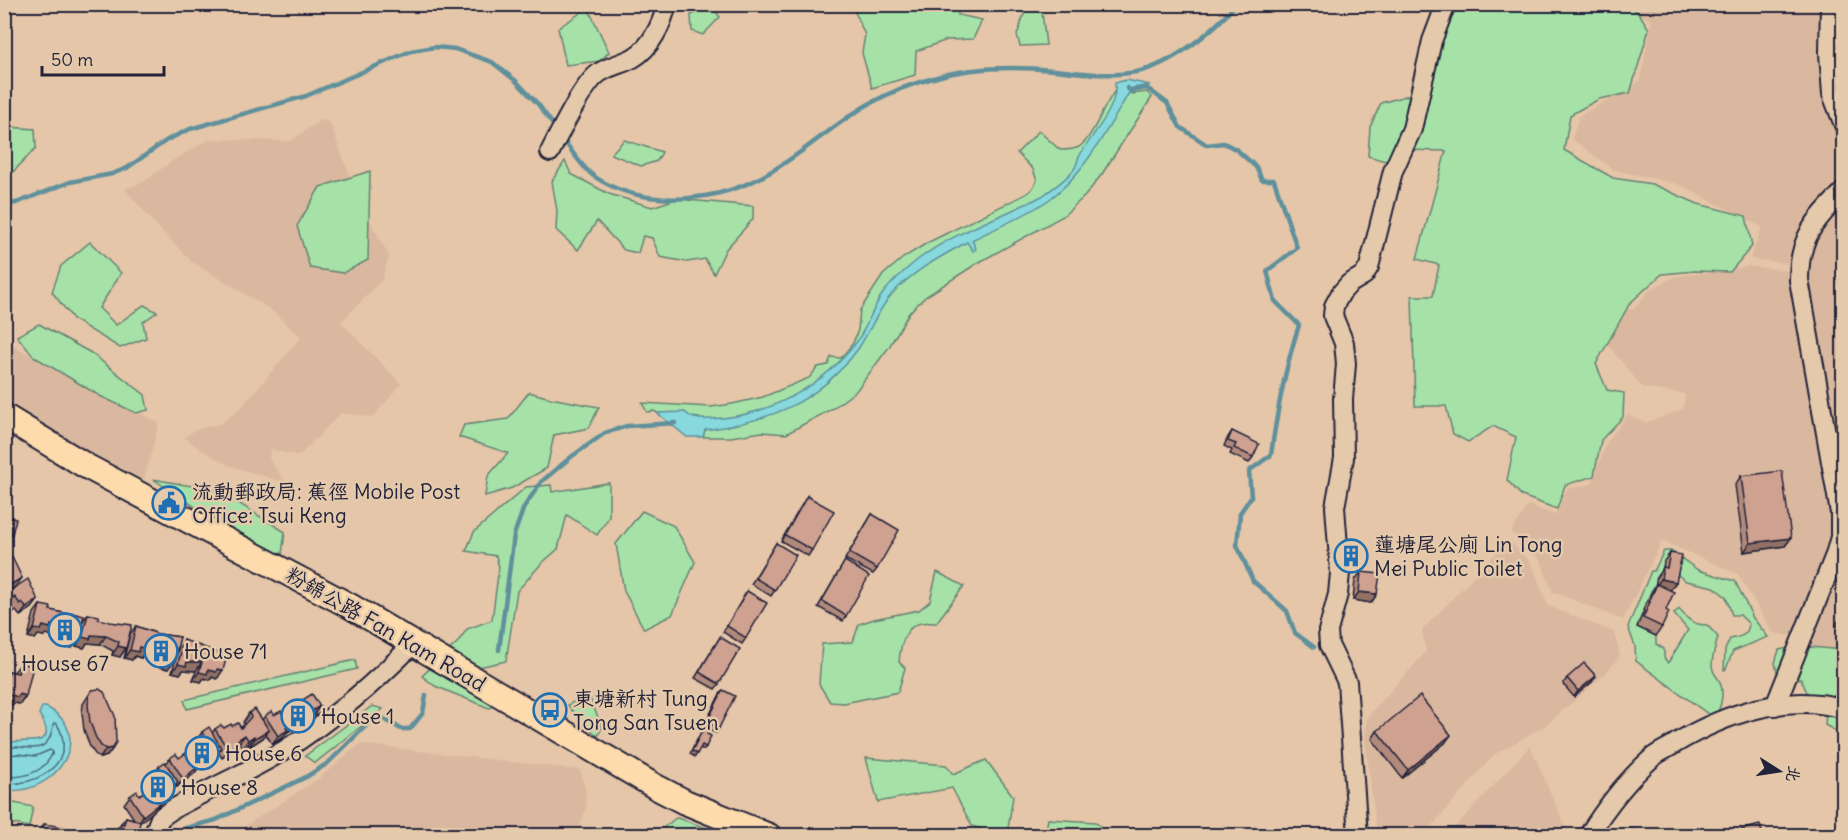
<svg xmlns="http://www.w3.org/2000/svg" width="1848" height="840" viewBox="0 0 1848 840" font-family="Delius,'LXGW WenKai TC',sans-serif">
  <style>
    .built { fill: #dab89f }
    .green { fill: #a6e2a8; stroke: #648272; stroke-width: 1.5 }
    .water { fill: #87d9dd; stroke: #5f909c; stroke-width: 1.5 }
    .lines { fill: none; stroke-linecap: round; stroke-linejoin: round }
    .shore { stroke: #4a6b7c; stroke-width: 1.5 }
    .stream { stroke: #5f909c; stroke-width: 4.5 }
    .minor-casing { stroke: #22223b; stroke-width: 22 }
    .major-casing { stroke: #22223b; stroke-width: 28 }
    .minor { stroke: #e4caab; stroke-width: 18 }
    .major { stroke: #fddbac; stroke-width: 24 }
    .wall { fill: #b28a7c; stroke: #22223b; stroke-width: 1.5 }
    .shaded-wall { fill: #917165; stroke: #22223b; stroke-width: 1.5 }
    .building { fill: #cfa190; stroke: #22223b; stroke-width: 1.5 }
    .labels { text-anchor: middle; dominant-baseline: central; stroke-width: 5; stroke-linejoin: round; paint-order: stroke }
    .poi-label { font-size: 21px; fill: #22223b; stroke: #e4caab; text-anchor: start }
    .street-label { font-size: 21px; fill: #22223b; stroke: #e4caab }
  </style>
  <rect width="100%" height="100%" fill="#e5c6a8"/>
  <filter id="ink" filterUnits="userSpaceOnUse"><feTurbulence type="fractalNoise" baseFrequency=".0167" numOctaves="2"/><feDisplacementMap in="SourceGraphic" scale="12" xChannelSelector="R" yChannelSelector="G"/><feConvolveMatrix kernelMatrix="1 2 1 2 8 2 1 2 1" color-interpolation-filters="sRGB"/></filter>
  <g filter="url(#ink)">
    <!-- built -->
    <g class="built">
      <path d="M1611 5H1823L1832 119 1843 149V185L1792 264 1750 259 1762 227 1678 184 1614 170 1572 139 1579 116 1640 81 1652 20Z"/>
      <path d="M322 119 330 123 359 201 389 256 382 280 341 322 401 384 373 417 341 413 299 456 270 449 269 459 286 483 228 465 201 450 184 437 195 430 221 423 238 411 301 337 270 309 192 262 153 222 125 189 145 181 172 161 210 139 291 141Z"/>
      <path d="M1843 209V495L1806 283 1808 254 1825 223Z"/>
      <path d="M1749 266 1789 271 1835 519 1827 567 1793 636 1773 633 1738 574 1662 541 1623 620 1553 592 1540 559 1511 532 1528 505 1555 515 1567 489 1592 484 1606 444 1628 414 1645 423 1683 409 1685 394 1643 388 1594 328 1600 313 1633 309 1651 289 1674 277Z"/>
      <path d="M11 345 159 423 144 480 43 427 5 398 4 354Z"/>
      <path d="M1843 537V667L1807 651 1840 568Z"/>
      <path d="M1509 540 1532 564 1548 606 1614 632 1620 656 1606 673 1545 726 1495 754 1424 835H1377L1365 740 1367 717 1426 652 1422 630Z"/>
      <path d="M360 744 580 770 585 789 586 808 577 835H231L318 779Z"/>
      <path d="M1530 746 1569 835H1448Z"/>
    </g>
    <!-- green -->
    <g class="green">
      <path d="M852 5H957L958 15 982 20 973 39 947 40 916 51 915 75 872 88 862 53 865 35Z"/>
      <path d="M1027 5H1044L1042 12 1046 45 1020 46 1017 35Z"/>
      <path d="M1448 5H1630L1640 15 1649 29 1630 93 1599 99 1570 115 1564 150 1613 178 1652 184 1698 204 1746 216 1752 246 1730 272 1695 271 1662 274 1630 303 1596 364 1607 390 1624 393 1623 417 1601 440 1594 476 1565 485 1557 509 1522 496 1507 480 1516 437 1493 426 1468 442 1453 434 1446 406H1415L1412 296H1433L1439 265 1417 259 1446 151 1403 150 1385 161 1368 156 1370 127 1381 103 1420 92Z"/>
      <path d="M711 6 720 17 703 35 692 31 691 15Z"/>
      <path d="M588 8 609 52 600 61 566 65 558 28Z"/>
      <path d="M1118 87 1132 94 1147 92 1152 97 1102 174 1085 196 1063 216 976 264 925 297 909 313 889 347 856 391 833 408 786 434 762 432 731 437H703L705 430 699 418 659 414 654 411 647 412 642 403 711 407 732 404 763 397 809 378 818 367 828 365 831 357 841 358 853 343 858 330 860 310 883 275 903 258 927 243 1026 194 1032 189 1037 181 1033 169 1017 153 1039 131 1060 150C1066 150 1073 150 1079 147 1094 137 1104 102 1118 87Z"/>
      <path d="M8 127 35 129 36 148 13 172 5 167V129Z"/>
      <path d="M624 140 662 152 657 161 641 166 611 154Z"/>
      <path d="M565 161 571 174 609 194 652 207 676 199 753 206V219L726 249 714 274 705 259 687 262 660 257 652 238 643 236 638 253 624 250 597 221 578 250 556 230 557 211 552 181Z"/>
      <path d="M370 171 368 260 343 273 310 268 297 226 320 187Z"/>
      <path d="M90 242 121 273 99 308 116 325 144 305 157 312 143 322 146 338 120 348 74 320 52 292 61 266Z"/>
      <path d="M39 324 91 353 145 395 148 410 136 413 100 396 33 356 17 336Z"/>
      <path d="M529 392 550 398 599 407 589 428 554 435 547 468 512 488 485 496 488 476 508 453 459 437 464 425 508 419Z"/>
      <path d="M153 479 219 491 285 532 282 554 260 550Z"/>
      <path d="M609 483V517L597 535 567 515 558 549 542 563 517 591 506 661 470 669 509 702 489 708 435 686 422 676 458 642 467 629 492 620 499 567 496 556 466 551 474 532 526 487 551 485 552 492Z"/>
      <path d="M642 511 674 526 695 562 672 615 644 629 624 591 616 544Z"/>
      <path d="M1664 551H1671L1698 570 1735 581 1753 618 1768 637 1733 651 1726 669 1724 670 1725 650 1730 639C1740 637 1748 636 1749 624L1740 615H1732L1726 597 1714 587 1686 581 1674 572 1661 576 1651 591 1637 627 1656 636V644L1664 649V658L1668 663 1688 630 1674 614 1679 609C1688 620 1693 625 1707 625L1718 637C1716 646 1712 656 1712 665 1712 673 1717 676 1720 682 1725 695 1720 708 1715 719L1636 661 1635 646 1628 627 1651 571H1654Z"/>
      <path d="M937 572 964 586 936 623C931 623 925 622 921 623 904 626 900 648 899 662L905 668 898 692 844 703 830 702 819 684 822 644 853 642 859 624 874 619 919 610 930 601Z"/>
      <path d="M1799 646 1843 650V743L1836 731 1825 725 1826 712 1809 697 1801 679H1788L1780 685 1775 663 1779 650Z"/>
      <path d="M355 660 357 669 187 709 184 700Z"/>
      <path d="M588 694 602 727 598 736 579 720 568 705Z"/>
      <path d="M372 706 383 709 315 763 305 756Z"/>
      <path d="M866 758 946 765 953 774 986 760 1013 796 1007 835H1000L972 826 952 788 878 802Z"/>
      <path d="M5 801 33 807 29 827 5 822Z"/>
      <path d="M676 818 681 819 725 835H654Z"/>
      <path d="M1048 819 1095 822 1110 835H1045Z"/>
    </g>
    <!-- water -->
    <g class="water">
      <path d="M1126 80 1150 85 1132 88C1108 127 1087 171 1050 199 1026 216 998 227 972 240L976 249 973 251 967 242C939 258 914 270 892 294 878 310 870 331 858 349 818 403 770 421 705 430L703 437H687L657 413 685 412C693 422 712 419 723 418 773 413 824 384 855 344 866 330 871 312 881 296 891 282 906 269 920 258 956 231 1002 217 1042 196 1052 189 1066 180 1074 169 1077 166 1077 160 1079 157 1091 134 1118 110 1115 83Z"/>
      <path d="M42 707H46C98 733 56 797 5 790V743C22 737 63 752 39 714Z"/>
    </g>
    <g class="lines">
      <!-- shore -->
      <g class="shore">
        <path d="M4 748C9 748 14 746 19 747 32 748 44 751 50 737 52 732 52 727 54 723L57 724C79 762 38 786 4 784"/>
        <path d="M4 756 17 754 36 756 50 750 53 752C45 772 25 778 4 777"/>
      </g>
      <!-- stream -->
      <g class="stream">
        <path d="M1127 88 1131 91 1147 88 1167 103 1180 127 1207 145 1224 143 1237 150 1256 167 1262 180H1274L1297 248 1267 271 1275 301 1299 325C1285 368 1277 411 1271 455L1249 471 1251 497 1240 513 1237 545 1253 581 1287 611 1295 633 1314 647"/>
        <path d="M563 139C572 151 582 168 595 177 646 211 722 202 772 171 806 151 835 123 869 104 890 92 914 83 937 77 972 67 1018 67 1054 70 1081 73 1109 77 1136 72 1170 66 1214 31 1236 4"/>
        <path d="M4 205 16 203 70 182 112 174 127 168 167 140 190 129 306 96 411 51 435 47 455 49 492 62 516 81 538 104 556 129"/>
        <path d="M499 650 514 535 524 507 541 482 571 457 605 433 627 426 675 423"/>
        <path d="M169 836 182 829 216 820 306 777 328 763 374 718 381 717 401 729H410L423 713 426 695"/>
      </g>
      <defs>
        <g id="minor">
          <path d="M1830 4 1829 53 1832 94 1844 125"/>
          <path d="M550 152C559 134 583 84 599 73 609 66 622 64 633 58 651 48 662 24 667 4"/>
          <path d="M1775 706 1835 555 1840 537V513L1799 280C1799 236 1815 221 1844 191"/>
          <path d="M153 836 160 818 173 809C209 789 248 772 283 751 330 721 375 683 414 643"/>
          <path d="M1358 836 1347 682 1329 645 1328 631 1338 594 1340 573 1335 507 1344 458 1343 399 1346 364 1344 343 1333 316 1334 306 1341 293 1349 284 1364 275 1369 267 1393 171 1412 129 1432 41 1446 4"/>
          <path d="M1588 836C1606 807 1627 780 1653 757 1659 752 1669 748 1676 743 1725 714 1787 692 1844 709"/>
        </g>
        <path id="major" d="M4 416 86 466 350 606 656 787 685 802 769 836"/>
      </defs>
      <!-- minor casing -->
      <use href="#minor" class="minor-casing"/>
      <!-- major casing -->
      <use href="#major" class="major-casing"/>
      <!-- minor -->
      <use href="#minor" class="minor"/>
      <!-- major -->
      <use href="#major" class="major"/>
    </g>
    <!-- wall -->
    <g class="wall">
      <path d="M1232 431 1253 457 1249 463 1230 454 1232 450 1224 446 1228 437Z"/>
      <path d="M1741 476 1791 538 1785 546 1744 552 1735 485Z"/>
      <path d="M807 496 812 550 808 556 781 541Z"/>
      <path d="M872 514 877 569 873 574 845 559Z"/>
      <path d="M1349 541 1358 565 1356 567 1348 568 1347 544Z"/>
      <path d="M776 543 775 590 771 596 751 584Z"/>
      <path d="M1670 553V591L1662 627 1656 636 1637 627 1644 611 1643 610 1651 593 1655 587 1657 576 1663 568 1664 561Z"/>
      <path d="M845 561 846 616 843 621 818 607Z"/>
      <path d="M4 562 16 586 4 594Z"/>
      <path d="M1361 572 1377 594 1371 603 1353 600 1355 580Z"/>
      <path d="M747 591 746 638 742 644 723 632Z"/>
      <path d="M7 593 38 600 32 608 20 616 16 611 14 612 9 605 6 608 4 606V597Z"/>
      <path d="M40 605 50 610 71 615 72 613 77 640 72 648 64 646 65 641 57 640 58 637 46 634 44 636 38 635 35 639 28 637 34 613Z"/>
      <path d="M1844 612V630L1836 625Z"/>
      <path d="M88 614 98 619 126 648 120 657 112 655 113 651 100 644 87 643 84 648 76 646 82 622Z"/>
      <path d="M136 626 158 634 180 637 168 669 160 667 162 663 154 661V658L143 655 141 658 135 656 132 660 124 658 130 634Z"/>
      <path d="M720 637 719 684 715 689 695 678Z"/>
      <path d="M184 640 217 679 212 677 210 680 204 678 201 682 193 680 196 671 183 670 180 674 172 672 178 649Z"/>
      <path d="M21 663 26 696 20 704 14 703 12 705 4 703V677L9 671 14 672Z"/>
      <path d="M1567 678 1592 682 1574 697 1563 684Z"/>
      <path d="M92 690 113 748 107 756 100 758 95 754 90 747 84 730 82 713 83 704Z"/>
      <path d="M723 690 719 728 716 733 709 730 707 734 706 747 704 750 700 748 695 757 690 754 719 696Z"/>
      <path d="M249 713 262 720 265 716 274 715 282 713 314 715 286 733 282 738 272 744 266 734 263 738 249 747 248 745 243 748 239 743 235 746 231 752 222 758 218 752 216 756 202 765 201 763 195 773 177 787 176 786 172 791 159 799 155 810 139 823 138 836H111L126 817 134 819 124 804 130 796 139 795 145 791 144 789 159 766 166 763 170 758H179L188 755V754L202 732 212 733 215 729 224 728 232 726 241 728 244 724 243 722Z"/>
      <path d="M1377 731 1445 743 1402 778 1372 739Z"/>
      <path d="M44 824 74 836H37Z"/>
    </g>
    <!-- shaded-wall -->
    <g class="shaded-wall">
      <path d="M9 533 12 534 4 544V539Z"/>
      <path d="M1791 538 1785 546 1744 552 1750 543Z"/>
      <path d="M1350 565H1358L1356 567 1348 568Z"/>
      <path d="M22 578 16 586 4 594 10 585Z"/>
      <path d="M1661 579 1676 582 1670 591 1655 587Z"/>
      <path d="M1359 592 1377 594 1371 603 1353 600Z"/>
      <path d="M15 597 9 605 6 608 12 599Z"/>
      <path d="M38 600 32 608 20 616 26 608Z"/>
      <path d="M51 625 64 628 58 637 46 634 44 636 38 635 35 639 28 637 34 629Z"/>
      <path d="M63 631 71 633 65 641 57 640Z"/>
      <path d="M91 635 106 636 100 644 87 643 84 648 76 646 82 637Z"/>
      <path d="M70 638 77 640 72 648 64 646Z"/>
      <path d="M118 646 126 648 120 657 112 655Z"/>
      <path d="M139 647H148L160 650 154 658 143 655 141 658 135 656 132 660 124 658 130 650Z"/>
      <path d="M159 653 167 655 162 663 154 661Z"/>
      <path d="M166 659 174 661 168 669 160 667Z"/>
      <path d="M187 662H202L196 671 183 670 180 674 172 672 178 664Z"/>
      <path d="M217 669 223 670 217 679 212 677 210 680 204 678 201 682 193 680 199 672Z"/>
      <path d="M1596 676 1592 682 1574 697 1578 691Z"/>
      <path d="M4 693 19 694 26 696 20 704 14 703 12 705 4 703Z"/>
      <path d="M320 706 314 715 286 733 282 738 272 744 278 736 286 728Z"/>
      <path d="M269 730 263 738 249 747 255 738Z"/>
      <path d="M245 735 239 743 235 746 231 752 222 758 228 750 236 741Z"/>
      <path d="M1451 735 1445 743 1402 778 1408 770Z"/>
      <path d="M254 736 248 745 243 748 248 740Z"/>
      <path d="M113 748 107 756 100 758 106 749Z"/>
      <path d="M221 748 216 756 202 765 208 757Z"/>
      <path d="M207 754 201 763 195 767 201 758Z"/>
      <path d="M200 765 195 773 177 787 183 779Z"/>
      <path d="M178 782 172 791 159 800 165 791Z"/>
      <path d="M161 802 155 810 137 825 143 816Z"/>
    </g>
    <!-- building -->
    <g class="building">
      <path d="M1232 431 1259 444 1253 457 1234 448 1236 444 1228 441Z"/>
      <path d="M1782 471 1791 538 1750 543 1741 476Z"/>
      <path d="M4 488 10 495 4 499Z"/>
      <path d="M807 496 834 511 812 550 785 535Z"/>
      <path d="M872 514 899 530 877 569 849 553Z"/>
      <path d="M4 516 16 519 12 534 9 533 8 540 4 539Z"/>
      <path d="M1349 541H1357L1358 565H1350Z"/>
      <path d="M776 543 796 555 775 590 755 578Z"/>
      <path d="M1670 553 1682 555 1676 582 1661 579 1663 567 1667 568Z"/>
      <path d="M12 557 22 578 10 585 7 580 4 582V562Z"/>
      <path d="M845 561 869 576 846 616 822 601Z"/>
      <path d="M1361 572 1380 574 1377 594 1359 592Z"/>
      <path d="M28 579 38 600 26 608 22 602 20 604 15 597 12 599 7 593Z"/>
      <path d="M1657 584 1674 592 1666 610 1669 612 1662 627 1643 618 1650 602H1649Z"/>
      <path d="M747 591 767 603 746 638 727 626Z"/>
      <path d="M40 605 51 607 50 610 72 615V613L84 616 77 640 70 638 71 633 63 631 64 628 51 625 50 628 43 626 41 630 34 629Z"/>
      <path d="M1844 613V622L1840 619Z"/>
      <path d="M88 614 99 616 98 619 110 622 132 625 126 648 118 646 119 642 106 636 91 635 90 639 82 637Z"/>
      <path d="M136 626 158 634 180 637 174 661 166 659 167 655 159 653 160 650 148 647 147 649 139 647 138 652 130 650Z"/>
      <path d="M720 637 740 649 719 684 699 672Z"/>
      <path d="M184 640 227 656 223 670 217 669 216 672 208 670 207 674 199 672 202 662H187L186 666 178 664Z"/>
      <path d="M4 660 8 661 4 673Z"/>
      <path d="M21 663 33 666 26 696 19 694 18 697 4 693V689L9 671 18 673Z"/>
      <path d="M1584 663 1596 676 1578 691 1567 678Z"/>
      <path d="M99 689 104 692 115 716 116 742 113 748 106 749 101 746 96 738 90 722 88 705 89 696 92 690Z"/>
      <path d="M723 690 735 696 719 728 707 722Z"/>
      <path d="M312 694 320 706 286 728 288 730 278 736 265 716 272 711 274 715 281 711 282 713Z"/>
      <path d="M1420 696 1451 735 1408 770 1377 731Z"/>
      <path d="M255 709 269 730 255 738 254 736 248 740 245 735 236 741 237 743 228 750 215 729 221 725 224 728 231 724 232 726 238 723 241 728 251 717 249 713Z"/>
      <path d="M705 725 711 727 707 734 711 736 706 747 702 745 697 754 692 751Z"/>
      <path d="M209 727 221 748 208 757 207 754 201 758 193 746 199 742 197 740 204 735 202 732Z"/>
      <path d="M193 752 200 765 183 779 170 758 176 754 179 758 186 753 187 756Z"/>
      <path d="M165 762 178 782 165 791 163 789 158 793 150 780 155 777 154 775 161 770 159 766Z"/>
      <path d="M153 790 161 802 143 816 130 796 137 791 139 795 146 791 147 793Z"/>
      <path d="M126 817 140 821 138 836H114L115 830 120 831 121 823 124 824Z"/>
      <path d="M44 824 75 829 74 836H40L41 830 43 831Z"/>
      <path d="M1760 825 1763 836H1718Z"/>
      <path d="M1631 829 1665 836H1630Z"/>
    </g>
  </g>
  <!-- icons -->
  <defs>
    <symbol id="civic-ring" viewBox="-11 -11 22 22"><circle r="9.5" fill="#e4caab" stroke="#1f6fb2" stroke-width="1.5"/><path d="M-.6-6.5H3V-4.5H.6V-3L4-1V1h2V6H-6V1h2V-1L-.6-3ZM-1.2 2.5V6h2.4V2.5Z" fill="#1f6fb2"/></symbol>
    <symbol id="building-ring" viewBox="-11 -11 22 22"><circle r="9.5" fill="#e4caab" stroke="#1f6fb2" stroke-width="1.5"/><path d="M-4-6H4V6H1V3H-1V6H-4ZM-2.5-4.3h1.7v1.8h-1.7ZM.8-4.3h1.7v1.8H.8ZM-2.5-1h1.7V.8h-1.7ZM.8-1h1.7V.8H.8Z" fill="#1f6fb2"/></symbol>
    <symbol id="bus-ring" viewBox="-11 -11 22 22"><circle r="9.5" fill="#e4caab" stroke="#1f6fb2" stroke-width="1.5"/><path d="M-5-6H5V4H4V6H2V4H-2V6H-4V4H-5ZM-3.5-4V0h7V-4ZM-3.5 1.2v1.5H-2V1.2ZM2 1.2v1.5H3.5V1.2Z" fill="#1f6fb2"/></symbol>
  </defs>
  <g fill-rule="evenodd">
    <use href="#civic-ring" x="150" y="484" width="38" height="38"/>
    <use href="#building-ring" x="1332" y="537" width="38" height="38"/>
    <use href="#building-ring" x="46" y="611" width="38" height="38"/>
    <use href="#building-ring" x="142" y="632" width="38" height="38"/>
    <use href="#bus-ring" x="531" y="691" width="38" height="38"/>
    <use href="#building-ring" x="279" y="697" width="38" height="38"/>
    <use href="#building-ring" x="183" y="734" width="38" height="38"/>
    <use href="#building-ring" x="139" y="768" width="38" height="38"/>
  </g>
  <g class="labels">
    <!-- poi labels -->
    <g class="poi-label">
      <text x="192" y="491">流動郵政局: 蕉徑 Mobile Post<tspan x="192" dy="24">Office: Tsui Keng</tspan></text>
      <text x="1374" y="544">蓮塘尾公廁 Lin Tong<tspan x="1374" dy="24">Mei Public Toilet</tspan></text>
      <text x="184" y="651">House 71</text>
      <text x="65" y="663" text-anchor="middle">House 67</text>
      <text x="573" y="698">東塘新村 Tung<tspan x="573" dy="24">Tong San Tsuen</tspan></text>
      <text x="321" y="716">House 1</text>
      <text x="225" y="753">House 6</text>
      <text x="181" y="787">House 8</text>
    </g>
    <!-- street labels -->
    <g class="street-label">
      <text transform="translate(386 629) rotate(30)">粉錦公路 Fan Kam Road</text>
    </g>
  </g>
  <!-- margin -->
  <rect width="1848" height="840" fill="none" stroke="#e4caab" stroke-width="24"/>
  <rect x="12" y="12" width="1824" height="816" fill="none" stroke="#22223b" stroke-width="2" filter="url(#ink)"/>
  <!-- north arrow -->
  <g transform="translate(1779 771) rotate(102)" stroke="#e4caab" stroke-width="4.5" paint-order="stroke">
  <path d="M0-4.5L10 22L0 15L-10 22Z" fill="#22223b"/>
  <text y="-9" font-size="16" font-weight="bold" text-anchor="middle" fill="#22223b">北</text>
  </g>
  <!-- scale -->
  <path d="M42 66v9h122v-9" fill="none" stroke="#22223b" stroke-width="3"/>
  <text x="51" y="66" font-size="18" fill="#22223b" stroke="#e4caab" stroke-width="4.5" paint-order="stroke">50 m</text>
</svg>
